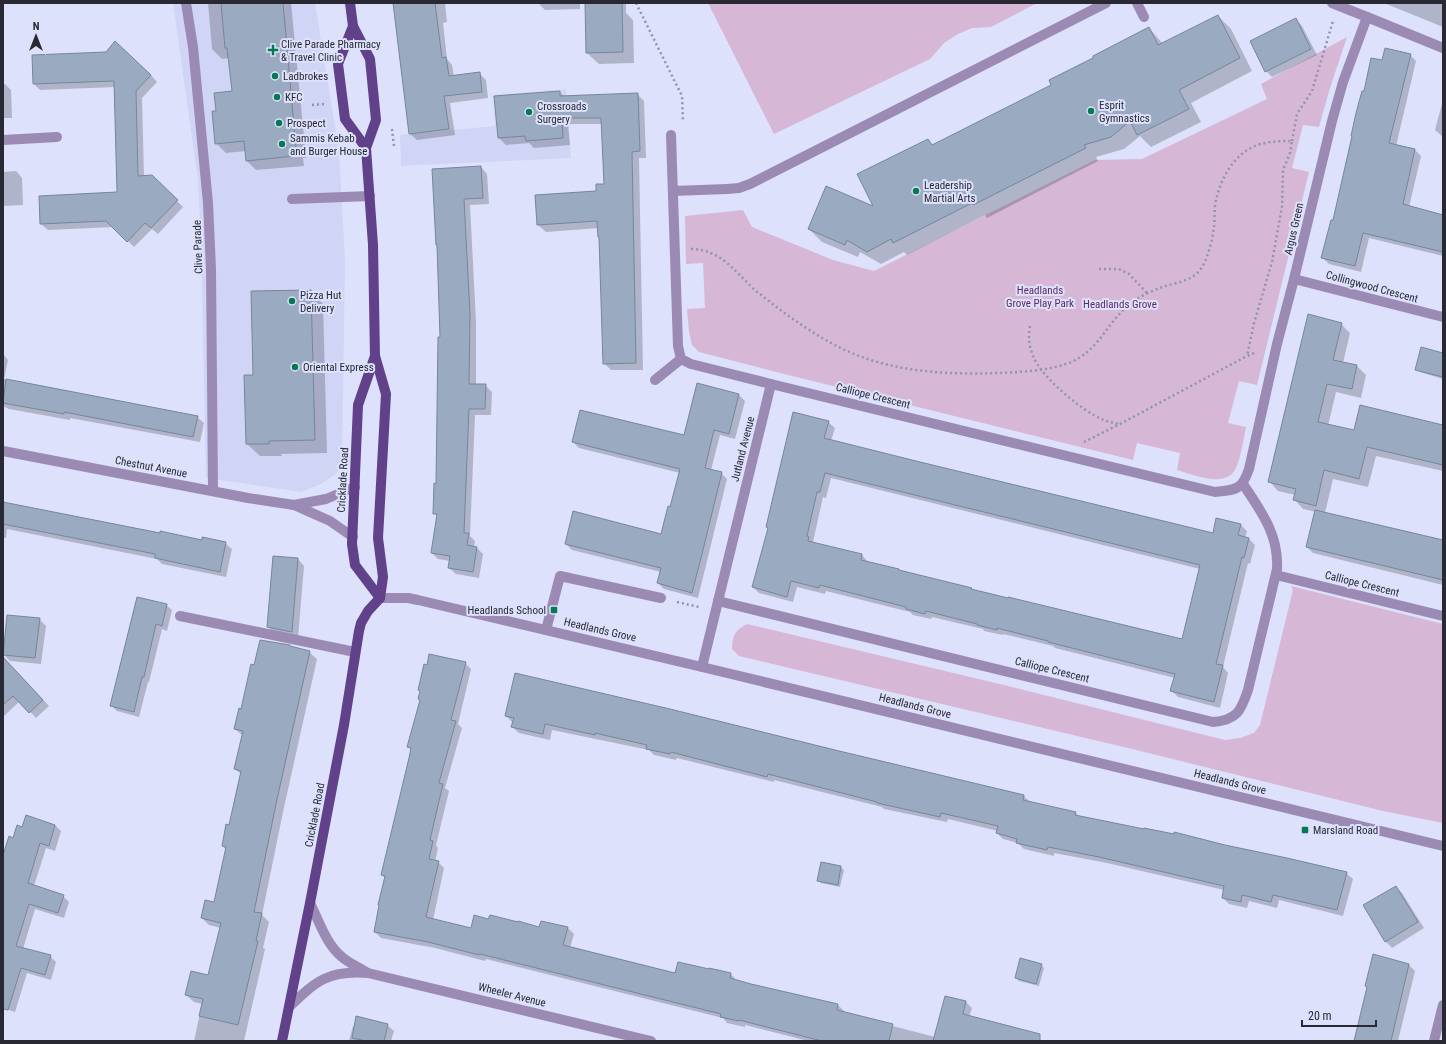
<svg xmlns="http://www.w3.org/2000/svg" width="1446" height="1044" viewBox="0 0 1446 1044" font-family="'Roboto Condensed',sans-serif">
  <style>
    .built { fill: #d0d5f6 }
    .green { fill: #d6b8d6 }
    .shadow { fill: #0003; fill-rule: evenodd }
    .building { fill: #9aaac0; stroke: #76869a; fill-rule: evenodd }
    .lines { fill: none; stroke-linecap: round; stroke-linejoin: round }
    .path { stroke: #9194a8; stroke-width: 2.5; stroke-dasharray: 2 3; stroke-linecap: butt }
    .lane { stroke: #9b8bb4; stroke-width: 10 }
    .street { stroke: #9b8bb4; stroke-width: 10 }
    .primary { stroke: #614189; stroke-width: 10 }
    .poi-dot { fill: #067852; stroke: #dde1fb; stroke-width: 1.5 }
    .labels { text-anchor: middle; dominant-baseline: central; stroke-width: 4; stroke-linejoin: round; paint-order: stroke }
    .poi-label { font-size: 11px; fill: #282933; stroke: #dde1fb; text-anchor: start }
    .street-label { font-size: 11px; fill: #282933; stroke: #dde1fb }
    .park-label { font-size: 11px; fill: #5e2a60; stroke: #dde1fb }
  </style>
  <rect width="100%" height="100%" fill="#dde1fb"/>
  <!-- built -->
  <g class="built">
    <path d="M173 3H315L339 152 345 259 342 464 336 474 319 485 301 492 206 478 201 239 198 180Z"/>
    <path d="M566 89 571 158 401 166 400 135 495 126 493 95Z"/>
  </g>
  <!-- green -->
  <g class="green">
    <path d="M708 3H1037L991 27 972 28 958 34 944 43 930 59 774 134Z"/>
    <path d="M1347 37 1329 91 1319 127 1303 125 1292 168 1309 172 1257 385 1239 381 1228 423 1246 427C1244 437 1240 462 1235 470 1224 488 1194 475 1177 470L1180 453 1137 443 1133 460 780 373 699 352 692 345 689 332 687 309 705 308 703 263 686 264 685 216 743 210 752 227 833 260 874 271 1095 160 1142 159 1267 99 1261 84Z"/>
    <path d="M1291 586 1443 624V823L1383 811 1128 748 739 656 732 649C733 635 734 631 747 624L1004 685 1225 740 1240 738 1254 733 1260 725 1293 590Z"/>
  </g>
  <!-- shadow -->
  <g class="shadow">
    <path d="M208 3H291L306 158H303L304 166 256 170 247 161 246 151 226 153 216 143 217 112 233 92 229 58 222 59 212 49Z"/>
    <path d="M394 3H445L447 22 443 23 447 59 452 65 454 77 480 74 486 80 488 98 450 103 455 135 417 140 410 134Z"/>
    <path d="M538 3H580V9L545 10Z"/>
    <path d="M586 3H626V13L633 20 634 63 599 64 587 53Z"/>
    <path d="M1384 3H1443V27Z"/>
    <path d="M1218 16 1231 29 1252 71 1191 103 1201 122 1151 147 1140 136 1124 149 1096 157 1098 161 987 218 985 215 907 255 904 252 881 264 860 252 858 257 822 242 809 229 875 208 928 140 934 146 1053 86 1095 58 1149 28 1163 44Z"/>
    <path d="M1296 19 1302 26 1317 55 1272 77 1266 71Z"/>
    <path d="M1410 55 1416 61 1396 146 1415 150 1421 156 1409 207 1443 215V256L1369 238 1361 272 1329 264 1323 258 1333 221 1365 93 1383 61Z"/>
    <path d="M151 75 157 82 142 98 144 177 151 176 183 207 158 234 152 229 134 247 114 227 48 230 41 224 118 193 116 87 40 90 34 84Z"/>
    <path d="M3 84H5L11 90 12 118H3Z"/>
    <path d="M559 92 564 96 637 94 644 101 646 158H639L643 370H611L604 363 600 238 599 237V228L546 232 538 225 597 192 605 185 603 124H568L570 145 534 148 529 143 506 145 499 138Z"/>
    <path d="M1443 100V137L1435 130Z"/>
    <path d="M481 167 487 174 489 204 470 205 476 321V385H485L492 392 491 415H475L470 536 475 541 474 547 477 548 483 554 479 578 456 574 449 568 450 561 438 559 432 553 438 517 434 513 437 485 441 338 438 246Z"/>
    <path d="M16 171 22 178 23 205 3 206V172Z"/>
    <path d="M311 291 323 304 327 453 281 454 282 456H260L247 444 254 376Z"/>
    <path d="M1341 324 1350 333 1343 363 1357 366 1366 375 1361 398 1336 392 1328 426 1355 431 1443 426V471L1376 456 1368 487 1333 479 1325 513 1443 542V585L1313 553 1307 547 1316 512 1303 509 1294 499 1295 495 1278 491 1269 481Z"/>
    <path d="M3 354 8 360 4 379 197 417 204 423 200 442 70 418V420L9 409 3 406Z"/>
    <path d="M1443 354V379L1420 372 1417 369Z"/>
    <path d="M738 394 745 401 735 439 720 435 711 470 721 473 727 479 698 598 664 589 658 583 661 572 572 550 566 544 662 535 680 473 579 448 573 442 685 436Z"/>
    <path d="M828 422 835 428 831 441 1213 535 1241 525 1247 531 1245 538 1249 539 1255 545 1250 564 1248 563 1223 667 1228 673 1220 708 1178 697 1172 691 1175 678 1055 648 1053 646 1003 634V635L984 631 983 629 932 617 931 619 913 615 910 612 826 591 825 594 797 587 793 602 759 593 753 587ZM831 478 1200 569 1183 640 973 590 971 588 900 571 899 570 868 562 862 555 814 544 813 542 823 497 826 498Z"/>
    <path d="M3 503 160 535 203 541 225 543 232 549 226 577 162 564 157 559 7 529 6 538 3 537Z"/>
    <path d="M298 559 304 566 298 638 274 633 268 627Z"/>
    <path d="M137 598 166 605 172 610 167 631 162 629 149 682H148L139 717 117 711 112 706Z"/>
    <path d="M39 619 46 626 41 664 10 661 3 654Z"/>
    <path d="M309 652 317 659 283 812 262 915 269 922 263 948 265 949 244 1041H194L202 1004 194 1002 186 995 209 976 221 928 209 925 202 918 215 903 226 850 223 846 230 826 241 774 235 769 243 736 235 729 255 666Z"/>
    <path d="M3 663 12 667 49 706 36 718 20 701 3 717Z"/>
    <path d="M465 663 471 669 458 724 462 728 445 788 449 791 436 845 438 848 435 862H438L444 868 433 920 471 930 489 920 540 929 568 928 574 934 570 948 676 975 731 974 737 981 838 1005 844 1011 843 1013 935 1037 966 1002 972 1008 969 1017 1015 1041H808L745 1025V1027L727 1023 723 1018 486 959 485 961 435 948 381 938 375 932 385 878 382 875 412 750 408 747 421 701 427 666Z"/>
    <path d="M506 716 1024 796 1030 802 1075 813 1079 816 1346 873 1353 879 1343 916 1279 900 1277 908 1249 901 1247 908 1229 904 1223 898 1224 890 1107 863 1054 853V856L1024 849 1018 843 1003 839 997 833 998 831 948 819 947 822 884 809 882 807 774 780V782L677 758 676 760 654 755 649 750 552 730 550 740 519 733 512 727 513 723Z"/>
    <path d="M55 825 61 831 55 851 46 848 34 886 63 896 69 902 64 918 35 909 23 949 50 956 56 962 51 980 27 973 15 1012 3 1008V858L14 839 23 828Z"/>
    <path d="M821 863 841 867 844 870 840 887 821 883 818 880Z"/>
    <path d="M1396 887 1402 893 1424 928 1392 948 1386 942 1365 905Z"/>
    <path d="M1041 965 1044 968 1039 986 1019 981 1016 978Z"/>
    <path d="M1409 965 1415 971 1398 1041H1355L1368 988 1366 986Z"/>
    <path d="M387 1025 394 1031 391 1041H349L353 1026Z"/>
  </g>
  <!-- building -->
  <g class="building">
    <path d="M221 3H283L296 148H294V156L246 161 244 141 215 144 212 111H216L214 93 232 91 227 48H225Z"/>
    <path d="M393 3H435L442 58 446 57 449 76 480 72 482 92 444 96 449 129 409 134Z"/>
    <path d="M585 3H622L623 52 586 53Z"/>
    <path d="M1218 15 1240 58 1179 90 1189 109 1137 135 1130 121 1111 137 1084 145 1086 148 973 205 972 203 893 243 891 239 867 252 847 240 845 245 808 229 826 186 873 206 857 174 928 139 932 145 1051 85 1049 80 1093 58V56L1149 27 1158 45Z"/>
    <path d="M1296 18 1311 49 1265 72 1250 41Z"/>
    <path d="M115 41 151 75 136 91 138 176 152 175 178 200 151 228 145 223 127 242 106 221 40 224 39 196 117 192 114 81 33 84 32 55 106 52Z"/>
    <path d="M1385 48 1411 54 1389 143 1415 149 1403 204 1443 215V252L1363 233 1355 266 1321 258 1331 220H1333L1352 136H1351L1356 113 1362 91H1364L1371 58 1382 60Z"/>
    <path d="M560 91V96L638 93 640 151 632 152 636 363 603 364 599 237H598L597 221 537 225 535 195 596 191V184H604L601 118H562L563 138 526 141 525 136 498 138 494 96Z"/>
    <path d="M481 166 483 198 464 199 470 314 469 384H486L485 409H469L464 533H469L467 545 477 547 473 572 448 568 450 556 431 553 437 514H433L434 483 436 484 438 337H440L437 245H436L432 169Z"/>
    <path d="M311 290 315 440 269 441V444H246L244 375H253L251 291Z"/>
    <path d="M1308 314 1342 323 1333 360 1357 365 1352 389 1327 384 1318 422 1354 430 1360 405 1443 425V465L1367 447 1359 479 1324 470 1316 506 1293 500 1296 489 1268 482Z"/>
    <path d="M1421 347 1443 353V377L1415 370Z"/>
    <path d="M6 379 198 416 193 437 64 412V414L3 403Z"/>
    <path d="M697 383 739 394 729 434 714 430 705 468 722 472 703 550 692 593 657 583 661 568 565 544 573 511 661 534 668 506 670 507 680 469 572 442 580 410 684 435Z"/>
    <path d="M793 412 829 421 824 438 916 461 1213 533 1216 518 1241 524 1238 535 1249 538 1244 558 1242 557 1216 664 1223 665 1214 702 1170 691 1175 674 1048 642V641L997 628V630L977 625V624L926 611 925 614 906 609V607L820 585 819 588 791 581 787 597 752 587 768 528 766 527ZM825 473 1200 565 1182 639 1008 597V598L971 589 972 588 899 570V569L861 560 862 554 808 541 809 537 807 536 817 492H820Z"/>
    <path d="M3 502 160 533V531L202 540V537L226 542 220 572 155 558V554L3 524Z"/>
    <path d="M1315 510 1443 540V580L1306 547Z"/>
    <path d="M273 556 298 558 292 632 267 627Z"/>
    <path d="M137 597 167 604 162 626 156 624 144 677H142L134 712 110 706Z"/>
    <path d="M7 615 40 618 35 658 3 655Z"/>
    <path d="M260 640 290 645V646L310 651 276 804 254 912 262 913 256 941H258L238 1025 199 1016 203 999 185 995 191 971 208 975 221 923 201 918 205 900 214 902 226 847 222 846 226 824 229 825 241 771 234 769 243 731 234 729 239 708 241 709 251 664 254 665Z"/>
    <path d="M429 654 466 662 451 720 456 721 439 783 443 784 430 840 433 841 429 859 439 861 426 917 471 928 474 915 488 919 490 915 518 922V921L539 927 541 921 568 927 563 945 675 973 678 962 709 969V968L731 973 730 978 751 984 838 1004 837 1010 893 1024 889 1041H822L739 1020V1021L720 1017 721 1014 480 954 479 955 428 942 374 932 379 905H378L385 876 381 875 409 758 411 748 407 747 420 700 418 699 420 691 418 690 424 664 427 665Z"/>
    <path d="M3 657 43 700 29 713 13 696 3 705Z"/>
    <path d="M515 673 670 709 835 750 1024 795 1023 800 1076 812 1075 815 1144 829V828L1174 834V832L1225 845 1287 858 1347 872 1337 910 1273 895 1271 902 1242 895 1241 902 1222 898 1224 886 1099 857 1048 847 1047 850 1016 843 1017 839 996 833 998 826 941 813 940 817 877 803V802L768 774 767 777 671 752 670 754 646 749 647 745 595 733V735L545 724 543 734 511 727 514 718 505 716Z"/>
    <path d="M26 815 55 825 49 846 40 843 28 883 64 895 58 913 29 904 16 946 51 955 45 975 21 968 8 1010 3 1009V855L9 836 13 838 17 825 22 827Z"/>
    <path d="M821 862 841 866 838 885 817 881Z"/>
    <path d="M1396 886 1418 922 1385 942 1363 905Z"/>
    <path d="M1373 954 1409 964 1391 1041H1354L1367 987 1365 986Z"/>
    <path d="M1020 958 1042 964 1036 984 1015 978Z"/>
    <path d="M945 996 966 1001 963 1014 1040 1034V1041H933Z"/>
    <path d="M356 1016 388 1024 384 1041H366L352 1038Z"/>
  </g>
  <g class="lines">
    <!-- path -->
    <g class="path">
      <path d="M636 3 682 96 683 122"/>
      <path d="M312 105 325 104"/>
      <path d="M392 129 394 146"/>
      <path d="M1292 141 1297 114 1312 91 1333 21"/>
      <path d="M691 249C721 249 736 273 756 291 765 298 774 305 783 312 803 326 823 340 845 350 892 372 947 375 998 373 1021 372 1045 371 1066 364 1100 353 1107 319 1135 300 1143 295 1154 290 1163 287 1177 282 1194 281 1202 267 1208 258 1213 237 1214 227 1215 218 1214 209 1216 200 1222 174 1238 148 1265 143 1274 141 1283 141 1292 141L1290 153 1283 170 1282 207 1272 262 1254 323 1247 356"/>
      <path d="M1099 269H1119L1129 274 1148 294"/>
      <path d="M1030 326C1028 337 1029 346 1033 356 1041 377 1083 412 1104 420 1109 422 1114 423 1119 424"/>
      <path d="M1084 442 1120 424 1247 356 1257 352"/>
      <path d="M677 602 699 607"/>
    </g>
    <!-- lane -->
    <g class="lane">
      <path d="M186 3 193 47 208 203 211 269 213 491"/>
      <path d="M1137 3 1144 17"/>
      <path d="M727 189 739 188 750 184 1106 3"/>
      <path d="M292 199 370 196"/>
      <path d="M1276 575 1443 616"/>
      <path d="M180 616 355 652"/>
      <path d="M546 630 560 576 661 598"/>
    </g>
    <!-- street -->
    <g class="street">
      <path d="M1367 17 1443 48"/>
      <path d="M671 135 678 346 681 359 691 364 771 384 702 667"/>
      <path d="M3 140 57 137"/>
      <path d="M673 191 727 189"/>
      <path d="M1294 279 1443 317"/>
      <path d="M655 380 681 359"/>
      <path d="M771 384 1215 492C1236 490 1242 490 1249 469L1277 344 1294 279 1332 121 1343 82 1367 17 1332 3"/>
      <path d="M3 451 248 498 294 505 330 521 353 537"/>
      <path d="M294 505 326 499 355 487"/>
      <path d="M380 598H408L418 600 702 667 1443 846"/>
      <path d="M718 601 1213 722C1237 720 1241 711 1248 690L1277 569C1279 535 1261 511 1243 484"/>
      <path d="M310 903C319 921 326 944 342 957 349 963 358 967 366 972"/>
      <path d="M289 1007C316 981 328 970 368 973L651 1041"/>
      <path d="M1434 1041 1443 1005"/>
    </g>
    <!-- primary -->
    <g class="primary">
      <path d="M353 26 338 64 345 119 366 148"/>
      <path d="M375 356 358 405 352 544 355 565 380 598"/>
      <path d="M282 1041 310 903 344 725 359 631 361 623 368 611 380 598 383 577 378 538 386 394 375 356 373 245 366 148 376 120 370 59 353 26 350 3"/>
    </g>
  </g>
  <!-- markers -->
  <g class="poi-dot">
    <path d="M271 44h4v4h4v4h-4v4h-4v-4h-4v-4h4z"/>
    <circle cx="275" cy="76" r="4"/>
    <circle cx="277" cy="97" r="4"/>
    <circle cx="1091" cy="111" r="4"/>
    <circle cx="529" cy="112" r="4"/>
    <circle cx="279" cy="123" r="4"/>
    <circle cx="282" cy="144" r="4"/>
    <circle cx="916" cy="191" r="4"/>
    <circle cx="292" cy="301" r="4"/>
    <circle cx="295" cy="367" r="4"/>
    <rect x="550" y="606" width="8" height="8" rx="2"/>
    <rect x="1301" y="826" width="8" height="8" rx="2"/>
  </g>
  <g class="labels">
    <!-- poi labels -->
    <g class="poi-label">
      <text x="281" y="44">Clive Parade Pharmacy<tspan x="281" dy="13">&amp; Travel Clinic</tspan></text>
      <text x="283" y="76">Ladbrokes</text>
      <text x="285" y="97">KFC</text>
      <text x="1099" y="105">Esprit<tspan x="1099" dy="13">Gymnastics</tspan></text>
      <text x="537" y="106">Crossroads<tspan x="537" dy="13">Surgery</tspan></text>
      <text x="287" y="123">Prospect</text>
      <text x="290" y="138">Sammis Kebab<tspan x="290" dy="13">and Burger House</tspan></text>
      <text x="924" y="185">Leadership<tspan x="924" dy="13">Martial Arts</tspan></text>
      <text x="300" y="295">Pizza Hut<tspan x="300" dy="13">Delivery</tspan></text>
      <text x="303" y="367">Oriental Express</text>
      <text x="546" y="610" text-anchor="end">Headlands School</text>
      <text x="1313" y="830">Marsland Road</text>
    </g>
    <!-- street labels -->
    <g class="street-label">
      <text transform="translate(1294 229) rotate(-77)">Argus Green</text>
      <text transform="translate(198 247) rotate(-92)">Clive Parade</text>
      <text transform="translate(1372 287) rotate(15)">Collingwood Crescent</text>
      <text transform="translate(873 396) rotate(14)">Calliope Crescent</text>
      <text transform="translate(743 449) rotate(-76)">Jutland Avenue</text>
      <text transform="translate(151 467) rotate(11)">Chestnut Avenue</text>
      <text transform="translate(343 480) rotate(-87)">Cricklade Road</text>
      <text transform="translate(1362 584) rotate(14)">Calliope Crescent</text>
      <text transform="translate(600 630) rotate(13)">Headlands Grove</text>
      <text transform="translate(1052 670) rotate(14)">Calliope Crescent</text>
      <text transform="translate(915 706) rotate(14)">Headlands Grove</text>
      <text transform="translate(1230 782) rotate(14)">Headlands Grove</text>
      <text transform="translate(315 815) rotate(-79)">Cricklade Road</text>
      <text transform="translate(512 995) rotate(14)">Wheeler Avenue</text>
    </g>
    <!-- park labels -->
    <g class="park-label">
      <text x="1040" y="290">Headlands<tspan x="1040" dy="13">Grove Play Park</tspan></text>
      <text x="1120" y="304">Headlands Grove</text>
    </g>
  </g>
  <!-- border -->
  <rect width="1446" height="1044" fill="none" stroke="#282933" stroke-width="8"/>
  <!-- north arrow -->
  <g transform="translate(36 36)" stroke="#dde1fb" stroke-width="3" paint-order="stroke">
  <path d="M0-3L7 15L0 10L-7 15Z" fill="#282933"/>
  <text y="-6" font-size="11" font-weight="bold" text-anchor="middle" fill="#282933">N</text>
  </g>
  <!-- scale -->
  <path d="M1302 1020v6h74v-6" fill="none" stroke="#282933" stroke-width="2"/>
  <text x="1308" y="1020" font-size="12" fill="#282933" stroke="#dde1fb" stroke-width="3" paint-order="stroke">20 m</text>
</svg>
